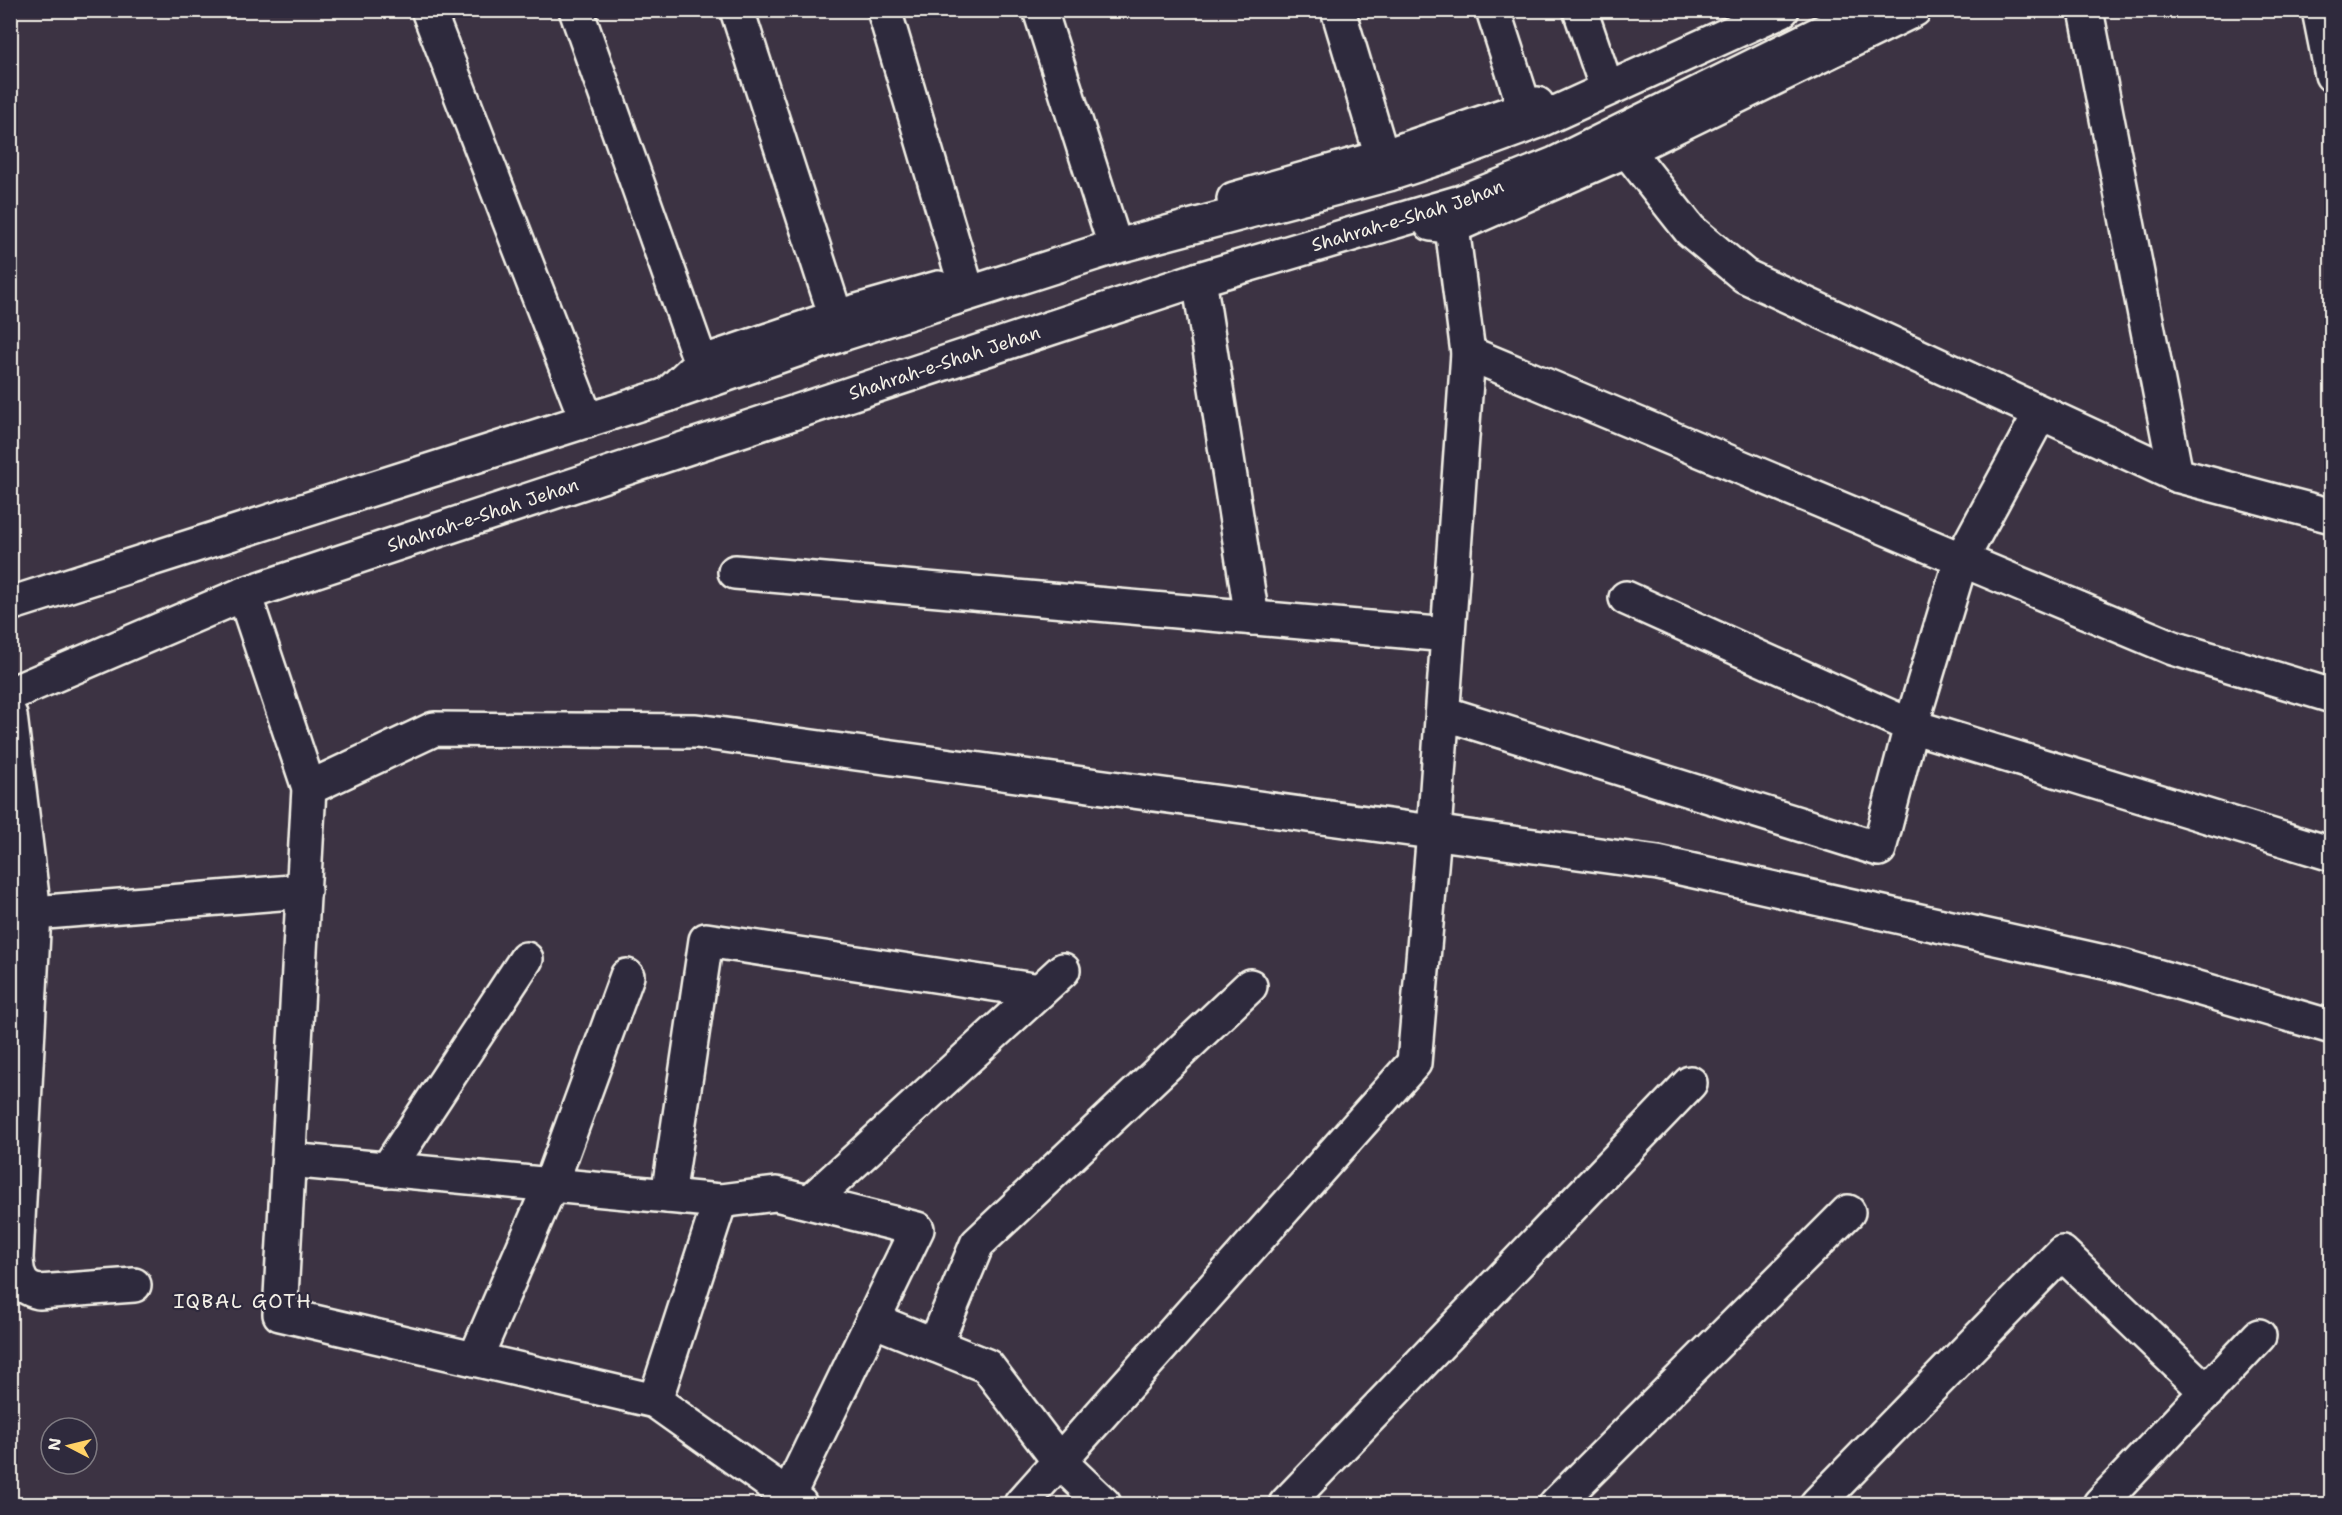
<svg xmlns="http://www.w3.org/2000/svg" width="2342" height="1515" viewBox="0 0 2342 1515" font-family="'Shantell Sans',sans-serif">
  <style>
    .lines { fill: none; stroke-linecap: round; stroke-linejoin: round }
    .street-casing { stroke: #f4f1e8; stroke-width: 38 }
    .secondary-casing { stroke: #f4f1e8; stroke-width: 38 }
    .street { stroke: #2f2a3d; stroke-width: 33 }
    .secondary { stroke: #2f2a3d; stroke-width: 33 }
    .labels { text-anchor: middle; dominant-baseline: central; stroke-width: 4.5; stroke-linejoin: round; paint-order: stroke }
    .street-label { font-size: 18px; fill: #f4f1e8; stroke: #2f2a3d }
    .neighbourhood-label { font-size: 20px; letter-spacing: 1.5px; fill: #f4f1e8; stroke: #2f2a3d }
  </style>
  <rect width="100%" height="100%" fill="#3c3343"/>
  <filter id="ink" filterUnits="userSpaceOnUse"><feTurbulence type="fractalNoise" baseFrequency=".0167" numOctaves="2"/><feDisplacementMap in="SourceGraphic" scale="12" xChannelSelector="R" yChannelSelector="G"/><feConvolveMatrix kernelMatrix="1 2 1 2 8 2 1 2 1" color-interpolation-filters="sRGB"/></filter>
  <g filter="url(#ink)">
    <g class="lines">
      <defs>
        <g id="street">
          <path d="M428 10 587 421"/>
          <path d="M576 10 701 363"/>
          <path d="M737 10 836 317"/>
          <path d="M884 10 964 280"/>
          <path d="M1040 10 1111 233"/>
          <path d="M1338 10 1382 157"/>
          <path d="M1493 10 1525 109"/>
          <path d="M1580 10 1603 77"/>
          <path d="M2086 10 2176 475"/>
          <path d="M2319 10 2332 75"/>
          <path d="M1627 150 1690 230 1745 276 2176 475 2332 516"/>
          <path d="M1234 199 1382 157 1537 104"/>
          <path d="M1431 224 1452 227 1627 150 1914 10"/>
          <path d="M1199 279 1252 618"/>
          <path d="M1468 353 2173 648 2332 696"/>
          <path d="M667 395 701 363 836 317 938 288"/>
          <path d="M735 572 1448 635"/>
          <path d="M244 594 309 788 280 1314 655 1401 800 1504"/>
          <path d="M1626 598 1911 726 2332 854"/>
          <path d="M1443 713 1879 849 1911 726 1961 560 2040 414"/>
          <path d="M10 715 34 913 16 1258C17 1276 20 1288 39 1292L134 1285"/>
          <path d="M309 788 434 729 696 731 1658 863 2122 966 2332 1027"/>
          <path d="M12 916 34 913 304 891"/>
          <path d="M289 1160 720 1201 776 1194 917 1229 788 1496"/>
          <path d="M387 1170 526 959"/>
          <path d="M668 1196 706 940 1040 991"/>
          <path d="M810 1202 1063 970"/>
          <path d="M873 1320 987 1366 1059 1461 1104 1504"/>
          <path d="M935 1345 977 1244 1250 986"/>
          <path d="M475 1359 551 1184 627 976"/>
          <path d="M655 1401 720 1201"/>
          <path d="M1021 1504 1414 1063 1434 832 1468 353 1452 227"/>
          <path d="M1286 1504 1690 1083"/>
          <path d="M1556 1504 1848 1212"/>
          <path d="M1817 1504 2062 1253 2207 1392"/>
          <path d="M2100 1504 2259 1336"/>
        </g>
        <g id="secondary">
          <path d="M10 604 667 395 845 333 1114 247 1389 174 1441 157 1536 122 1782 10"/>
          <path id="s1" d="M10 694 244 594 1199 279 1461 202 1555 164 1867 10"/>
        </g>
      </defs>
      <!-- street casing -->
      <use href="#street" class="street-casing"/>
      <!-- secondary casing -->
      <use href="#secondary" class="secondary-casing"/>
      <!-- street -->
      <use href="#street" class="street"/>
      <!-- secondary -->
      <use href="#secondary" class="secondary"/>
    </g>
  </g>
  <g class="labels">
    <!-- street labels -->
    <g class="street-label">
      <text stroke="none"><textPath href="#s1" startOffset="1478">Shahrah-e-Shah Jehan</textPath></text>
      <text stroke="none"><textPath href="#s1" startOffset="992">Shahrah-e-Shah Jehan</textPath></text>
      <text stroke="none"><textPath href="#s1" startOffset="506">Shahrah-e-Shah Jehan</textPath></text>
    </g>
    <!-- neighbourhood labels -->
    <g class="neighbourhood-label">
      <text x="243" y="1301">IQBAL GOTH</text>
    </g>
  </g>
  <!-- margin -->
  <rect width="2342" height="1515" fill="none" stroke="#2f2a3d" stroke-width="36"/>
  <rect x="18" y="18" width="2306" height="1479" fill="none" stroke="#f4f1e8" stroke-width="2" filter="url(#ink)"/>
  <!-- north arrow -->
  <g transform="translate(69 1446) rotate(277)"><circle r="28" fill="#2f2a3d" stroke="#7e7a81" stroke-width="1.5"/>
  <path d="M0-4.5L10 22L0 15L-10 22Z" fill="#ffd166"/>
  <text y="-9" font-size="16" font-weight="bold" text-anchor="middle" fill="#f4f1e8">N</text>
  </g>
</svg>
